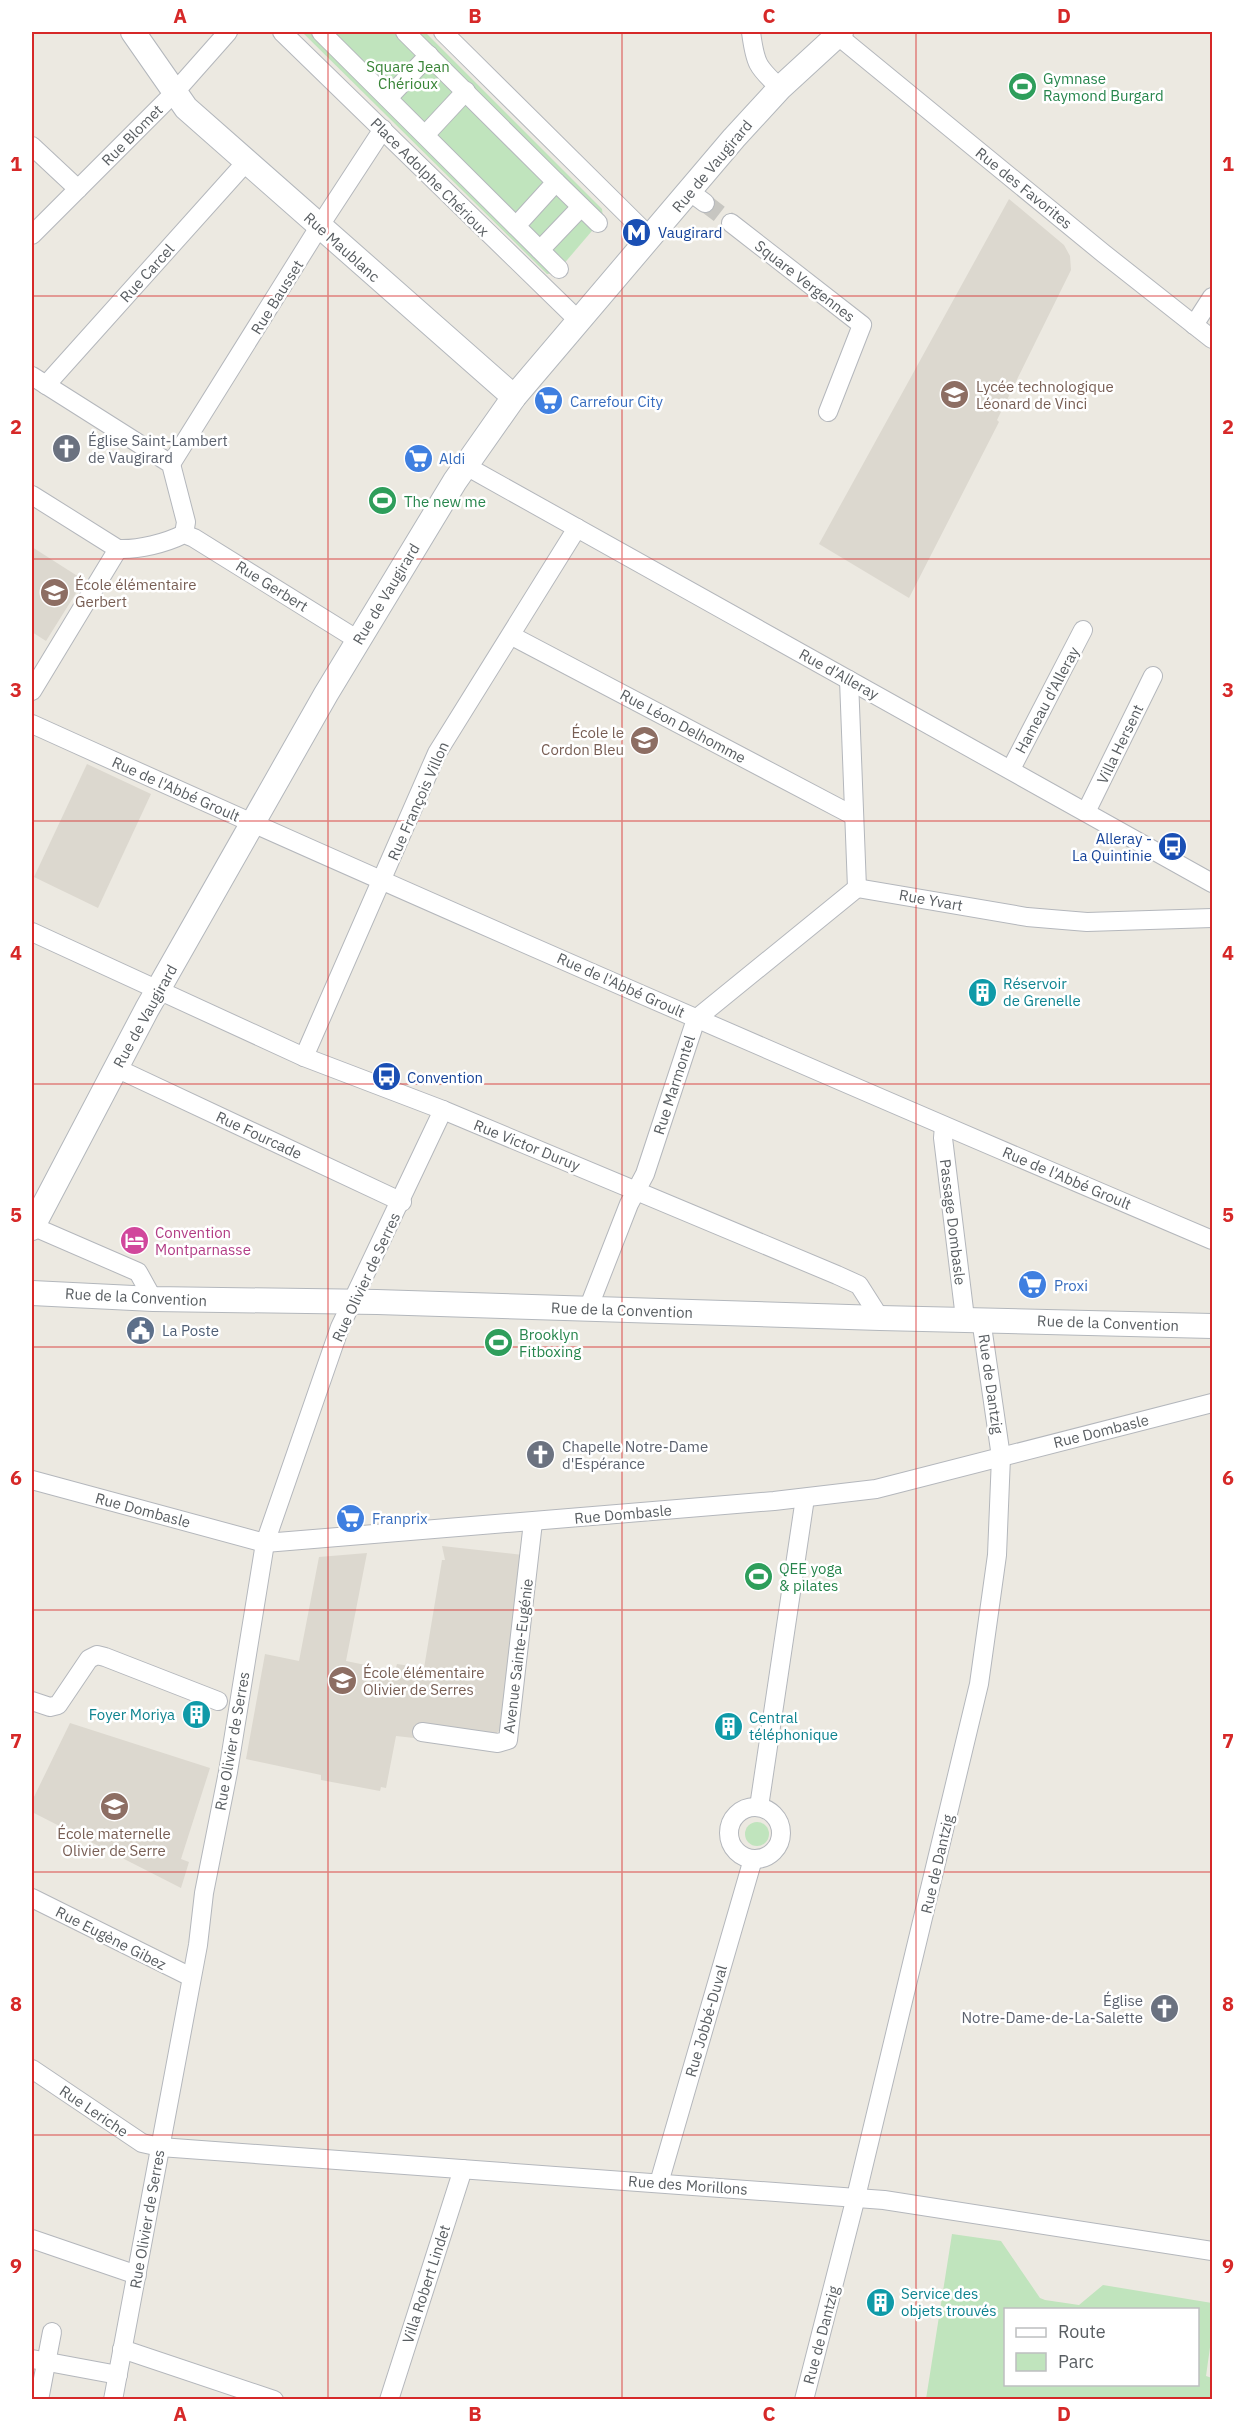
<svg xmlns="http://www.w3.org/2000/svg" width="1244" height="2431" viewBox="0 0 1244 2431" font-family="'IBM Plex Sans',sans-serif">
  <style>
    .education { fill: #dcd8cf }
    .green { fill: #c0e4bd; fill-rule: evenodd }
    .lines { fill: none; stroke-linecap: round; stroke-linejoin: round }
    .street-tunnel { stroke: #c7c6c1; stroke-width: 18; stroke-dasharray: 18 9; stroke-linecap: butt }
    .street-casing { stroke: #b4b7bc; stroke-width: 20 }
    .secondary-casing { stroke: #b3b7bc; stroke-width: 26 }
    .street { stroke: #fff; stroke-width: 18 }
    .secondary { stroke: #fff; stroke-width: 24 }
    .grid { fill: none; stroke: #d62828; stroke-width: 1.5; stroke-opacity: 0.55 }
    .labels { text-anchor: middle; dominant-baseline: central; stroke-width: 5; stroke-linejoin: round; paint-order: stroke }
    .park-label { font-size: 15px; fill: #388436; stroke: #fff }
    .leisure-label { font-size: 15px; fill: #27864d; stroke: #fff; text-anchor: start }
    .street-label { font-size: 15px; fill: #595e62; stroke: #fff }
    .transit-label { font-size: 15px; fill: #164399; stroke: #fff; text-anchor: start }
    .education-label { font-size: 15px; fill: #785e54; stroke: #fff; text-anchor: start }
    .shop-label { font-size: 15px; fill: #366cbe; stroke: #fff; text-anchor: start }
    .worship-label { font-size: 15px; fill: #5b616d; stroke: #fff; text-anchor: start }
    .culture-label { font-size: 15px; fill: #0d838f; stroke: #fff; text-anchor: start }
    .hotel-label { font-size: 15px; fill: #b23c85; stroke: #fff; text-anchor: start }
    .service-label { font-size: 15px; fill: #4e5e75; stroke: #fff; text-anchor: start }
    .neatline { fill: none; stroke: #d62828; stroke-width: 2 }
    .grid-label { font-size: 20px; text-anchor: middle; font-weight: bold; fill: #d62828 }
  </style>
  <rect width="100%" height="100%" fill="#ece9e1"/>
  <!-- education -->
  <g class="education">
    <path d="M1009 199 1064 245 1070 256 1071 270 997 420 999 422 909 598 819 544Z"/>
    <path d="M32 547 79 577 81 585 46 641 32 632Z"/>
    <path d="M87 764 151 794 98 908 34 877Z"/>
    <path d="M442 1546 523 1555 502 1729 492 1736 416 1724 414 1738 396 1736 386 1788 381 1787 380 1791 321 1780V1775L246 1759 265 1654 299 1661 319 1557 367 1553 346 1661 395 1671 397 1664 424 1668 442 1560H445Z"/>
    <path d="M70 1723 210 1768 181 1859 189 1862 181 1888 32 1812V1801Z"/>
  </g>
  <!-- green -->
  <g class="green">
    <path d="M302 32H425L602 209 603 218 556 273 547 274Z"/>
    <circle cx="757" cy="1834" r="12"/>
    <path d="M952 2234 1001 2241 1040 2298 1045 2300 1079 2305 1103 2285 1212 2303V2333L1206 2376 1212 2378V2399H926ZM1006 2310H1198V2384H1006Z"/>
  </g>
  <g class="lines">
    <!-- street-tunnel -->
    <path class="street-tunnel" d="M705 203 731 223"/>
    <defs>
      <g id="street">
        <path d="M282 32 579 321"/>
        <path d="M321 32 559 269"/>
        <path d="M405 32 556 182 516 226"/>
        <path d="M443 32 651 238"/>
        <path d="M751 32C755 63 757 67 780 88"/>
        <path d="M837 35 1103 253 1212 339"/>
        <path d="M388 98 429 55"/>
        <path d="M426 134 466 91"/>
        <path d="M32 146 78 189"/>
        <path d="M556 182 598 223"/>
        <path d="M689 191 705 203"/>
        <path d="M731 223 862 325 828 412"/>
        <path d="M32 235 174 93 228 32"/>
        <path d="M540 250 581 207"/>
        <path d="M1194 325 1212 297"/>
        <path d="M32 376 171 464 186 522 184 534"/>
        <path d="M46 385 247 161"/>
        <path d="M171 464 319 227 383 129"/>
        <path d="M466 466 1212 883"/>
        <path d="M32 495 118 549C139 550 166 543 184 534L194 538 358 640"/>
        <path d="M512 636 854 816"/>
        <path d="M849 680 857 888"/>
        <path d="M32 691 118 549"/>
        <path d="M32 724C423 901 817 1072 1212 1240"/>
        <path d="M1011 769 1083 630"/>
        <path d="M1086 812 1153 676"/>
        <path d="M857 888 1027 917 1087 922 1212 918"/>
        <path d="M32 932 304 1057 443 1110 837 1275 859 1285 880 1318"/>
        <path d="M304 1057 437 753 577 528"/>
        <path d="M116 1068 402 1202"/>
        <path d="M944 1126 943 1138 965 1318"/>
        <path d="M32 1226 138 1272 153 1299"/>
        <path d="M588 1309 629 1204 645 1174 696 1019 857 888"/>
        <path d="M32 1480 265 1543 774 1501 876 1489 1212 1403"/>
        <path d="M32 1701 50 1707 58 1705 89 1659 97 1655 105 1657 218 1701"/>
        <path d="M422 1732 498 1743 508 1740 533 1522"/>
        <path d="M759 1807 805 1498"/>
        <circle cx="755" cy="1833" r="26"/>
        <path d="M32 1898 191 1977"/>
        <path d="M32 2069 142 2143 160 2147 884 2200 1212 2251"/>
        <path d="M659 2183 753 1859"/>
        <path d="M32 2239 137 2275"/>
        <path d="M122 2349 274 2400"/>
        <path d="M32 2359 118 2375"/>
        <path d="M39 2400 52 2332"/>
        <path d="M113 2400 198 1945 204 1893 228 1772 265 1543 340 1327 443 1110"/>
        <path d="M389 2400 463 2169"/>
        <path d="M804 2400 856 2197 979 1684 997 1555 1001 1457 981 1319"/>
      </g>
      <g id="secondary">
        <path d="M133 32 186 108 514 397"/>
        <path d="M32 1228 147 1009 326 694 455 481 514 397 734 138 780 88 841 32"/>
        <path d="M32 1293 153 1299 377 1302 880 1318 1212 1326"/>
      </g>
    </defs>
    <!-- street casing -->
    <use href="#street" class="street-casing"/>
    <!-- secondary casing -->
    <use href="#secondary" class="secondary-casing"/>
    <!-- street -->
    <use href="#street" class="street"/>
    <!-- secondary -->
    <use href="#secondary" class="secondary"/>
  </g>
  <!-- grid -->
  <path class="grid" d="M328 32V2400M622 32V2400M916 32V2400M32 296H1212M32 559H1212M32 821H1212M32 1084H1212M32 1347H1212M32 1610H1212M32 1872H1212M32 2135H1212"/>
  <!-- icons -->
  <defs>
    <symbol id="stadium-disc" viewBox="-11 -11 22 22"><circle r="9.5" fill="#2e9e5b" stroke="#fff"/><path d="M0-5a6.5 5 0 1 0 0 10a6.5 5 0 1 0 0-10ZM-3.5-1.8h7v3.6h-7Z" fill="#fff"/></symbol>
    <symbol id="metro-disc" viewBox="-11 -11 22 22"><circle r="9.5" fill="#1a4fb4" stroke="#fff"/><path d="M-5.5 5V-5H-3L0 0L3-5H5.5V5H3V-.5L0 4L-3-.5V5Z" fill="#fff"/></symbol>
    <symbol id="school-disc" viewBox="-11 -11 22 22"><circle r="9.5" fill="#8d6e63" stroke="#fff"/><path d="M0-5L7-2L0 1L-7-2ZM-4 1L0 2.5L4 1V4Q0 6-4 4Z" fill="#fff"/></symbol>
    <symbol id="supermarket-disc" viewBox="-11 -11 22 22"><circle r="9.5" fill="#3f7fe0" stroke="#fff"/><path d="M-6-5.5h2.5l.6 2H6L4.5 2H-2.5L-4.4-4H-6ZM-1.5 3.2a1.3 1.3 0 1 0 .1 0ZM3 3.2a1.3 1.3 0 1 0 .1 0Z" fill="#fff"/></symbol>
    <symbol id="church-disc" viewBox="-11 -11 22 22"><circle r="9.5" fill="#6b7280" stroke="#fff"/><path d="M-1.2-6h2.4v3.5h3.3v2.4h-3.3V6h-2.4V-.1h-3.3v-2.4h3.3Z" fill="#fff"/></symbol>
    <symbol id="bus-disc" viewBox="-11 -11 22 22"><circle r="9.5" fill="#1a4fb4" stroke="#fff"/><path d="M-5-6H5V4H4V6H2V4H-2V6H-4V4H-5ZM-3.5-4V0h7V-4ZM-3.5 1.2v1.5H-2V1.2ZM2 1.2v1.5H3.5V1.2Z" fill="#fff"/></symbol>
    <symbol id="building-disc" viewBox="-11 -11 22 22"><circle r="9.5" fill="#0f9aa8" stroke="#fff"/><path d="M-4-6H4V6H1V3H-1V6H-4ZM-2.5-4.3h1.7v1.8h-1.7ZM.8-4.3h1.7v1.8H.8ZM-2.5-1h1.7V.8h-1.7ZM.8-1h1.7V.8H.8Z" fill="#fff"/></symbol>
    <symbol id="hotel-disc" viewBox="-11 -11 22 22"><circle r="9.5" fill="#d1479c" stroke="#fff"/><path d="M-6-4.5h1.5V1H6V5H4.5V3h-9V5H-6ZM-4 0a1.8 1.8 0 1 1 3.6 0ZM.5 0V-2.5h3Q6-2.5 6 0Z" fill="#fff"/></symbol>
    <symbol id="civic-disc" viewBox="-11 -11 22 22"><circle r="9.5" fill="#5c6f8a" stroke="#fff"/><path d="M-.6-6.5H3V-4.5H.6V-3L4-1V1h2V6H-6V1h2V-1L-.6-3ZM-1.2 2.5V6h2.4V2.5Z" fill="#fff"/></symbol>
  </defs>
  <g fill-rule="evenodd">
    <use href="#stadium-disc" x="1006" y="70" width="33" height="33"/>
    <use href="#metro-disc" x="620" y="216" width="33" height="33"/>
    <use href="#school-disc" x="938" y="378" width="33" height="33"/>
    <use href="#supermarket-disc" x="532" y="384" width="33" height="33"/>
    <use href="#church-disc" x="50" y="432" width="33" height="33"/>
    <use href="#supermarket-disc" x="402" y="442" width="33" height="33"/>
    <use href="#stadium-disc" x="366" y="484" width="33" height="33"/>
    <use href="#school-disc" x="38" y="576" width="33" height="33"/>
    <use href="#school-disc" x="628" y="724" width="33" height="33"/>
    <use href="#bus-disc" x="1156" y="830" width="33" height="33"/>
    <use href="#building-disc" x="966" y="976" width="33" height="33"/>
    <use href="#bus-disc" x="370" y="1060" width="33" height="33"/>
    <use href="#hotel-disc" x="118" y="1224" width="33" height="33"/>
    <use href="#supermarket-disc" x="1016" y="1268" width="33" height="33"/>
    <use href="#civic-disc" x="124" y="1314" width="33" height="33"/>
    <use href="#stadium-disc" x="482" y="1326" width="33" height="33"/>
    <use href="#church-disc" x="524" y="1438" width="33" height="33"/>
    <use href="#supermarket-disc" x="334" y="1502" width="33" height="33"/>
    <use href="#stadium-disc" x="742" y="1560" width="33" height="33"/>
    <use href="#school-disc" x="326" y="1664" width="33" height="33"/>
    <use href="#building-disc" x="180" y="1698" width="33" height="33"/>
    <use href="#building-disc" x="712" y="1710" width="33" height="33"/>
    <use href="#school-disc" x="98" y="1790" width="33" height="33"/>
    <use href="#church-disc" x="1148" y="1992" width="33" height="33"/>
    <use href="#building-disc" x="864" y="2286" width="33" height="33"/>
  </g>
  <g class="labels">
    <!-- park labels -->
    <g class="park-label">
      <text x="408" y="66">Square Jean<tspan x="408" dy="17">Chérioux</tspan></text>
    </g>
    <!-- leisure labels -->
    <g class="leisure-label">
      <text x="1043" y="78">Gymnase<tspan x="1043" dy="17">Raymond Burgard</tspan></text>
      <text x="404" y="501">The new me</text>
      <text x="519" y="1334">Brooklyn<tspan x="519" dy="17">Fitboxing</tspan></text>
      <text x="779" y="1568">QEE yoga<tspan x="779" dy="17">&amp; pilates</tspan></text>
    </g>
    <!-- street labels -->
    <g class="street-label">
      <text transform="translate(132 135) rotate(-45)">Rue Blomet</text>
      <text transform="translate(712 166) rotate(-50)">Rue de Vaugirard</text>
      <text transform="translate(430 177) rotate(45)">Place Adolphe Chérioux</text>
      <text transform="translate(1024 188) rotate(39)">Rue des Favorites</text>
      <text transform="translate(342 247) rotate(42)">Rue Maublanc</text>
      <text transform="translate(147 273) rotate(-48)">Rue Carcel</text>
      <text transform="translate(805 281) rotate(38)">Square Vergennes</text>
      <text transform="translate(277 297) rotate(-58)">Rue Bausset</text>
      <text transform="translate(272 586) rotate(32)">Rue Gerbert</text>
      <text transform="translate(386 594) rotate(-59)">Rue de Vaugirard</text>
      <text transform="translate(839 674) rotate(29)">Rue d'Alleray</text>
      <text transform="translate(1047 700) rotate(-62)">Hameau d'Alleray</text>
      <text transform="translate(683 726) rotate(28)">Rue Léon Delhomme</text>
      <text transform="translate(1120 744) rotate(-64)">Villa Hersent</text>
      <text transform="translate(176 789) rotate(24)">Rue de l'Abbé Groult</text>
      <text transform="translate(418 801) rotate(-66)">Rue François Villon</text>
      <text transform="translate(931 900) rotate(10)">Rue Yvart</text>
      <text transform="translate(621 985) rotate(24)">Rue de l'Abbé Groult</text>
      <text transform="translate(145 1016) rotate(-61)">Rue de Vaugirard</text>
      <text transform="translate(674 1085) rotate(-72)">Rue Marmontel</text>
      <text transform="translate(259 1135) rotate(25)">Rue Fourcade</text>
      <text transform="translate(527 1145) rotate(22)">Rue Victor Duruy</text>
      <text transform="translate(1067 1178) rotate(23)">Rue de l'Abbé Groult</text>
      <text transform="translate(953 1222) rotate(83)">Passage Dombasle</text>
      <text transform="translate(366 1277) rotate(-65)">Rue Olivier de Serres</text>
      <text transform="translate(136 1297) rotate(3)">Rue de la Convention</text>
      <text transform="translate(622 1310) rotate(2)">Rue de la Convention</text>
      <text transform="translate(1108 1323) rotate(2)">Rue de la Convention</text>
      <text transform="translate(991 1384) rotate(82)">Rue de Dantzig</text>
      <text transform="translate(1101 1431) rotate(-14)">Rue Dombasle</text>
      <text transform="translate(143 1510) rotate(15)">Rue Dombasle</text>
      <text transform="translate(623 1514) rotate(-5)">Rue Dombasle</text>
      <text transform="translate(518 1656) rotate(-83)">Avenue Sainte-Eugénie</text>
      <text transform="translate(232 1741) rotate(-80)">Rue Olivier de Serres</text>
      <text transform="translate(937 1864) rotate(-77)">Rue de Dantzig</text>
      <text transform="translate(111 1938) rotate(27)">Rue Eugène Gibez</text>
      <text transform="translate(706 2021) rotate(-74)">Rue Jobbé-Duval</text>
      <text transform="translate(94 2111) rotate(34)">Rue Leriche</text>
      <text transform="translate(688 2185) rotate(4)">Rue des Morillons</text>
      <text transform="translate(147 2219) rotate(-80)">Rue Olivier de Serres</text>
      <text transform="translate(426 2284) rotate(-72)">Villa Robert Lindet</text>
      <text transform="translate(821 2335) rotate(-75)">Rue de Dantzig</text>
    </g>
    <!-- transit labels -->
    <g class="transit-label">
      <text x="658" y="232">Vaugirard</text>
      <text x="1152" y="838" text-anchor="end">Alleray -<tspan x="1152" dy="17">La Quintinie</tspan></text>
      <text x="407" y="1077">Convention</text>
    </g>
    <!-- education labels -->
    <g class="education-label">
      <text x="976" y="386">Lycée technologique<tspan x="976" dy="17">Léonard de Vinci</tspan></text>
      <text x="75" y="584">École élémentaire<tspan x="75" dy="17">Gerbert</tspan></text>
      <text x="624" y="732" text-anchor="end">École le<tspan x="624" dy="17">Cordon Bleu</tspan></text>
      <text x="363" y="1672">École élémentaire<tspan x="363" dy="17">Olivier de Serres</tspan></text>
      <text x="114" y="1833" text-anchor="middle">École maternelle<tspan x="114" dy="17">Olivier de Serre</tspan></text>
    </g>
    <!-- shop labels -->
    <g class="shop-label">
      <text x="570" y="401">Carrefour City</text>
      <text x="439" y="458">Aldi</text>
      <text x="1054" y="1285">Proxi</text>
      <text x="372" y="1518">Franprix</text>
    </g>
    <!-- worship labels -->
    <g class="worship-label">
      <text x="88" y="440">Église Saint-Lambert<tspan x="88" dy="17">de Vaugirard</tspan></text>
      <text x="562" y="1446">Chapelle Notre-Dame<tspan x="562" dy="17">d'Espérance</tspan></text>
      <text x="1143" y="2000" text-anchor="end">Église<tspan x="1143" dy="17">Notre-Dame-de-La-Salette</tspan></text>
    </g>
    <!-- culture labels -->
    <g class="culture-label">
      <text x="1003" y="983">Réservoir<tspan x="1003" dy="17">de Grenelle</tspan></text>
      <text x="175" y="1714" text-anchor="end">Foyer Moriya</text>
      <text x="749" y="1717">Central<tspan x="749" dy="17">téléphonique</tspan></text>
      <text x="901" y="2293">Service des<tspan x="901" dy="17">objets trouvés</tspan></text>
    </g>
    <!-- hotel labels -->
    <g class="hotel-label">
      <text x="155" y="1232">Convention<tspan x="155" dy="17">Montparnasse</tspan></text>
    </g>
    <!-- service labels -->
    <g class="service-label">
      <text x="162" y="1330">La Poste</text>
    </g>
  </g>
  <!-- border -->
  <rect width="1244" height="2431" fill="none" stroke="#ffffff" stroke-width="66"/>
  <!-- legend -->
  <rect x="1004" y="2308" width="195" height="78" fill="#ffffff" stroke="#bdbfc0" stroke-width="1.5"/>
  <rect x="1016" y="2328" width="30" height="9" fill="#ffffff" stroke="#bdbfc0" stroke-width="1.5"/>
  <text x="1058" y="2338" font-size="18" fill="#595e62">Route</text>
  <rect x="1016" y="2353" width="30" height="18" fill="#c0e4bd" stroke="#bdbfc0" stroke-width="1.5"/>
  <text x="1058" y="2368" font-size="18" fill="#595e62">Parc</text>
  <rect x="33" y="33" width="1178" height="2365" class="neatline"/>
  <g class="grid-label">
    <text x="180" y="23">A</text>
    <text x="475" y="23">B</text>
    <text x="769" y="23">C</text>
    <text x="1064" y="23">D</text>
    <text x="16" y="171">1</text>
    <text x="1228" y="171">1</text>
    <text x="16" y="434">2</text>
    <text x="1228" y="434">2</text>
    <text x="16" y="697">3</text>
    <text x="1228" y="697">3</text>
    <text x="16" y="960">4</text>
    <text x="1228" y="960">4</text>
    <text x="16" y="1222">5</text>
    <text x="1228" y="1222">5</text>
    <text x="16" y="1485">6</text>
    <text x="1228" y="1485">6</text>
    <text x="16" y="1748">7</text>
    <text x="1228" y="1748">7</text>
    <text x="16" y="2011">8</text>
    <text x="1228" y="2011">8</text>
    <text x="16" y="2273">9</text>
    <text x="1228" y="2273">9</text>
    <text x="180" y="2421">A</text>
    <text x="475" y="2421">B</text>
    <text x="769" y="2421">C</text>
    <text x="1064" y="2421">D</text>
  </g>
</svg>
